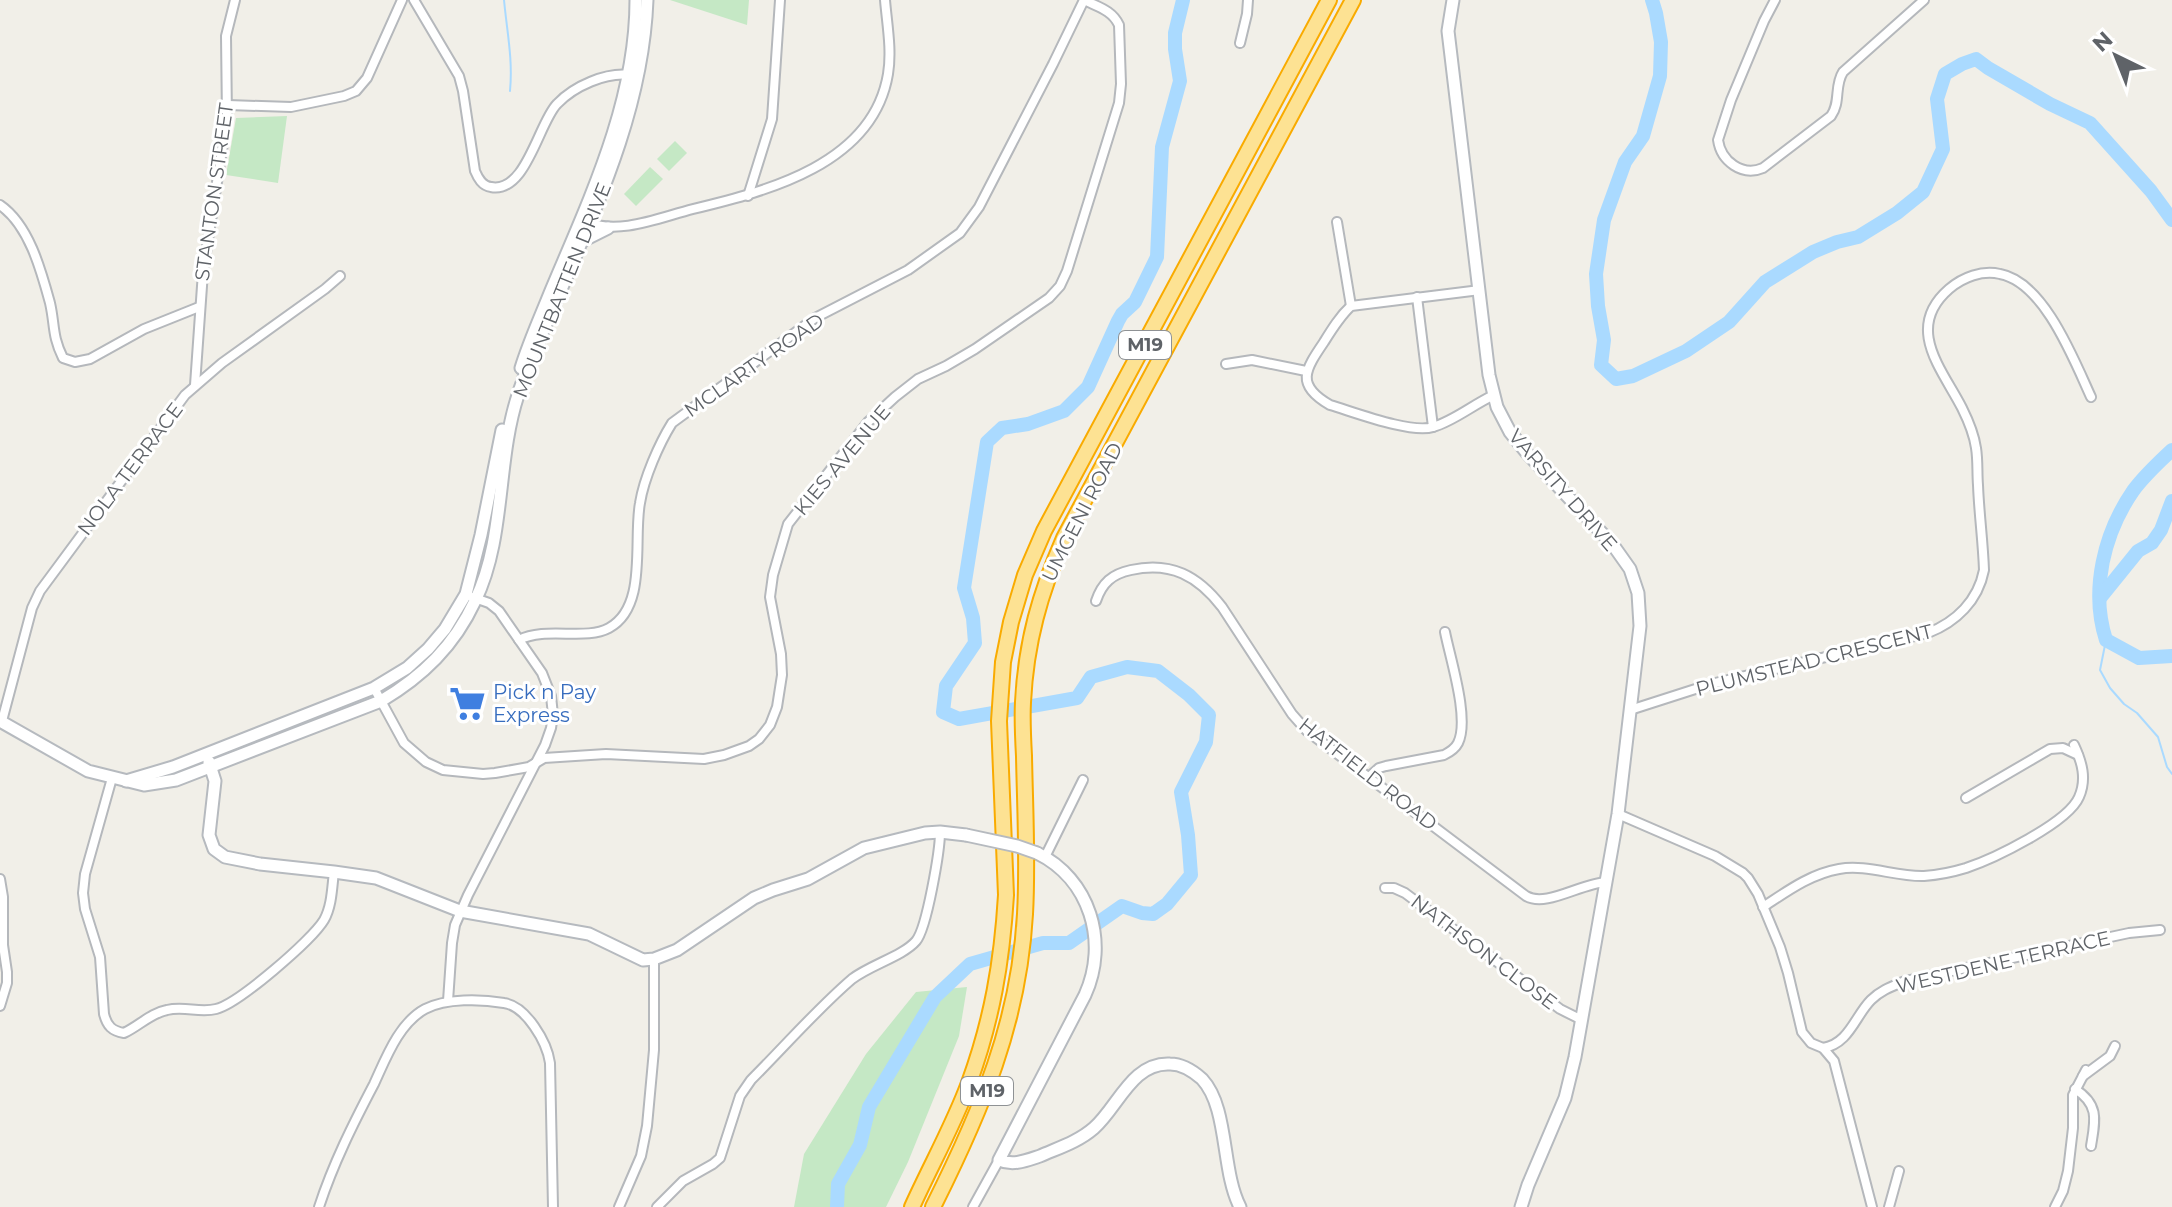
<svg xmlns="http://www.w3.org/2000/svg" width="2172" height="1207" viewBox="0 0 2172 1207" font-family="Montserrat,sans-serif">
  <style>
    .green { fill: #c5e8c5 }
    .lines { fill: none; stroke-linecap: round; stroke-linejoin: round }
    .stream { stroke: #aadaff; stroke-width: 2 }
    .river { stroke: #aadaff; stroke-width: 14 }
    .street-casing { stroke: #b5b8bc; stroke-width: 12 }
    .secondary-casing { stroke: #b6babf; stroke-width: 15 }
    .highway-casing { stroke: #f9ab00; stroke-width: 18 }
    .street { stroke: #fff; stroke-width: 8 }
    .secondary { stroke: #fff; stroke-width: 11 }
    .highway { stroke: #fde293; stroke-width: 14 }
    .secondary-bridge-casing { stroke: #b6babf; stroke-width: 15; stroke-linecap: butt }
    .secondary-bridge { stroke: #fff; stroke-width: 11 }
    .labels { text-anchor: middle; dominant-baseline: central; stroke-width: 6; stroke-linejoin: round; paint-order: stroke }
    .shield { fill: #fff; stroke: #8f9295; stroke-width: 2 }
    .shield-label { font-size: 18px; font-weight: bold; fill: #5f6368 }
    .street-label { font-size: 20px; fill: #5f6368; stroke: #fff }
    .shop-label { font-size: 20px; fill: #366cbe; stroke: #fff; text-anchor: start }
  </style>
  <rect width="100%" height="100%" fill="#f1efe8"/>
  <!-- green -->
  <g class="green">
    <path d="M670 0H749L747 25Z"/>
    <path d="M287 116 278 183 226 175 236 118Z"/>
    <path d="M675 141 687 153 669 171 657 159Z"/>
    <path d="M650 167 663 179 636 206 624 194Z"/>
    <path d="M967 987 959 1036 908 1162 886 1207H794L804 1154 866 1054 916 992Z"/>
  </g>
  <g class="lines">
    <!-- stream -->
    <g class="stream">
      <path d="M504 0C507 32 513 59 510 91"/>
      <path d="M2106 640 2100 670 2110 688 2124 704 2137 713 2158 737 2167 767 2172 774"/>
    </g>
    <!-- river -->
    <g class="river">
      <path d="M1652 0 1656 13 1661 42 1660 76 1643 136 1625 162 1604 220 1596 274 1598 306 1604 340 1601 365 1616 379 1633 376 1686 351 1729 322 1765 282 1813 252 1837 242 1858 237 1897 213 1923 192 1943 149 1937 99 1945 74 1962 64 1976 59 1988 68 2050 104 2090 123 2151 191 2172 220"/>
      <path d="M2172 450C2159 462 2144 476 2133 491 2104 533 2090 590 2106 640L2139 658 2172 656"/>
      <path d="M2100 598 2138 551 2152 543 2161 530 2172 501"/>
      <path d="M837 1207 838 1184 860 1145 869 1107 935 997 970 964 1043 943H1069L1122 906 1142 913 1153 914 1167 904 1191 875 1188 835 1181 792 1206 742 1209 715 1189 695 1158 671 1127 667 1091 677 1077 698 959 719 943 712 946 686 975 643 973 618 964 588 987 442 1002 428 1028 424 1064 411 1088 387 1118 321 1122 314 1135 302 1157 257 1162 147 1180 81 1175 49V33L1183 0"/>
    </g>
    <defs>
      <g id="street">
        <path d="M414 0 459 76 463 91 475 171C478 178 482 186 491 187 526 194 539 122 557 104 574 86 606 72 630 75"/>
        <path d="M1775 0 1764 21 1731 100 1718 140C1721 161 1742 177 1763 168L1831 116C1841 102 1834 86 1843 72L1924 0"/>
        <path d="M1240 43 1247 14 1248 0"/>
        <path d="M228 105 291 107 344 96 356 91 367 78 402 0"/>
        <path d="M748 196 772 119 780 0"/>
        <path d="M0 205C29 225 41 270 50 303 55 325 52 336 63 358L75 362 90 359 144 329 199 307"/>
        <path d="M585 222C621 235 658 218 693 209 768 191 873 164 888 74 892 50 887 24 885 0"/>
        <path d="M1337 222 1351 306"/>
        <path d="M1480 290 1351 306C1340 316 1332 329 1324 342 1305 370 1295 385 1330 405 1354 412 1411 434 1433 427 1454 421 1474 404 1494 395"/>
        <path d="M1417 297 1433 427"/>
        <path d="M1226 364 1252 360 1306 371"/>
        <path d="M195 385 203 272 227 118 226 36 235 0"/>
        <path d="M1096 601C1102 583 1112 574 1131 570 1171 561 1198 576 1222 607L1292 714 1307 731 1526 896C1546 908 1581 883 1607 882"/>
        <path d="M519 640C546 626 585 641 609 628 648 607 633 540 640 503 644 478 659 444 672 423L815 318 908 270 960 233 979 207 1053 64 1084 0"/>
        <path d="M374 688 404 743 426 762 443 770 483 774 495 773 529 767 544 758 606 754 704 759 724 755 749 746 759 739 770 725 777 707 782 675 781 654 770 597 773 575 788 524 868 422 895 397 918 379 946 366 975 349 1049 298 1060 286 1067 271 1119 103 1121 84 1119 25C1112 10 1098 7 1084 0"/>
        <path d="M1630 710 1711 684 1928 633C1956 622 1978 601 1984 570 1983 541 1979 513 1978 485 1977 473 1978 460 1976 448 1974 434 1968 420 1962 408 1942 369 1904 328 1949 289 1963 277 1982 270 2000 274 2044 282 2074 360 2091 397"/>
        <path d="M2 721 32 608 40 591 185 395 222 363 325 289 340 276"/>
        <path d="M1369 777 1379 768 1386 766 1444 755C1450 752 1455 749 1458 743 1470 719 1450 658 1445 632"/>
        <path d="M112 778 85 874 83 893 85 909 100 957 104 1014C107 1026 112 1031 124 1033 139 1026 151 1013 167 1010 184 1006 200 1013 216 1009 238 1004 312 940 324 920 332 906 332 887 334 872"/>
        <path d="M1966 798 2050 749 2063 748 2078 755"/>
        <path d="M1618 814 1715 856 1743 873 1748 878 1758 894 1780 947 1788 973 1802 1032 1811 1043 1823 1048 1834 1061 1872 1207"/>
        <path d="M1045 857 1083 780"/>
        <path d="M0 879 3 897V945L7 972V983L0 1006"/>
        <path d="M1385 888H1394L1405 893 1560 1009 1582 1020"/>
        <path d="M1763 907C1786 892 1810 874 1839 869 1867 864 1896 877 1924 876 1938 875 1953 872 1966 868 1993 859 2068 823 2079 797 2087 779 2082 762 2074 745"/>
        <path d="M448 1001 452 943 455 925 468 895 545 745 551 728 553 715 551 696 542 673 499 611 489 603 472 597"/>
        <path d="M1823 1048C1849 1044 1855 1016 1871 1000 1881 990 1893 986 1905 981L2129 933 2160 930"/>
        <path d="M2083 1076 2110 1056 2115 1046"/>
        <path d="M2075 1089C2100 1105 2095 1121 2091 1146"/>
        <path d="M319 1207C333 1164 353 1124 374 1084 386 1058 399 1023 425 1009 446 998 481 999 504 1003 526 1006 547 1042 550 1063L553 1207"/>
        <path d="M619 1207 641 1156 647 1126 654 1050V959"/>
        <path d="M657 1207 683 1181 713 1164 720 1158 740 1096 751 1080C784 1047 817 1009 852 979 870 965 903 956 916 941 927 928 940 850 940 832"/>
        <path d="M973 1207 999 1160"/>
        <path d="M1889 1207 1899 1171"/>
        <path d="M2055 1207 2063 1191 2068 1171 2073 1128V1095L2086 1070"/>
      </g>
      <g id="secondary">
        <path d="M1453 0 1448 31 1451 56 1489 375 1497 407 1510 432 1527 453 1613 545 1630 569 1638 593 1640 626 1618 814 1575 1057 1565 1098 1528 1185 1521 1207"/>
        <path d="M582 241 608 228"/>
        <path d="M521 368C529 342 540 318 550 293 589 200 636 103 636 0"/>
        <path d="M0 721 88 771 144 785 176 780 381 701C423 676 454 646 475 601 506 537 496 462 518 395 529 360 545 327 559 294 600 199 643 105 647 0"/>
        <path d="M209 762 215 781 209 835 214 849 225 857 260 864 334 872 376 878 460 911 589 934 643 960 654 959 677 950 754 898 773 890 808 879 864 848 925 833 940 832 966 835"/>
        <path d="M126 781 173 767 374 688 407 668 428 649 445 629 466 594 481 535 502 430"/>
        <path d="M1037 853C1090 879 1109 942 1085 995L999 1160C1013 1166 1025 1161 1040 1156 1058 1148 1078 1142 1094 1128 1118 1107 1132 1062 1170 1064 1182 1064 1193 1071 1202 1079 1229 1108 1221 1170 1240 1207"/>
      </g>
      <g id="highway">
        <path d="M912 1207C930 1167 954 1124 969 1083 992 1020 1002 962 1006 895L999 721 1003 662 1011 622 1025 575 1044 531 1329 0"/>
        <path d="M933 1207C981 1111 1019 1023 1025 914 1028 862 1025 809 1024 756 1023 738 1022 720 1023 702 1026 642 1040 593 1064 538L1353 0"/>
      </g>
    </defs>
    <!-- street casing -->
    <use href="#street" class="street-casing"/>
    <!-- secondary casing -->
    <use href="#secondary" class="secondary-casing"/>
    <!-- highway casing -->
    <use href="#highway" class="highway-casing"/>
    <!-- street -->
    <use href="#street" class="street"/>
    <!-- secondary -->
    <use href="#secondary" class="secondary"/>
    <!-- highway -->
    <use href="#highway" class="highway"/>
    <defs>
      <path id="secondary-bridge" d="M966 835 1017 846 1037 853"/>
    </defs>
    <!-- secondary-bridge casing -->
    <use href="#secondary-bridge" class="secondary-bridge-casing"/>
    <!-- secondary-bridge -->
    <use href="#secondary-bridge" class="secondary-bridge"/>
  </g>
  <!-- icons -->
  <defs>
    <symbol id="supermarket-bare" viewBox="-9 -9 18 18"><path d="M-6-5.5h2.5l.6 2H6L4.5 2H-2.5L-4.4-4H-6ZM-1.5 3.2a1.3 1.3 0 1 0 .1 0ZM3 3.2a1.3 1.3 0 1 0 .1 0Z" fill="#3f7fe0" stroke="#fff" stroke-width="2.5" paint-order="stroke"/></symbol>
  </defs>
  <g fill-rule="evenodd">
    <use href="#supermarket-bare" x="442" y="678" width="51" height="51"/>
  </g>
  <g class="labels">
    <!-- shield labels -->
    <g class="shield">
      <rect x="1119" y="331" width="52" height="28" rx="6"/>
      <rect x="961" y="1077" width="52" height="28" rx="6"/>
    </g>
    <g class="shield-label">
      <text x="1145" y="345">M19</text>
      <text x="987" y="1091">M19</text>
    </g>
    <!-- street labels -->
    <g class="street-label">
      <text transform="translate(214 192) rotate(-82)">STANTON STREET</text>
      <text transform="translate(562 290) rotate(-68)">MOUNTBATTEN DRIVE</text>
      <text transform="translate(754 365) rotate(-35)">MCLARTY ROAD</text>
      <text transform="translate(842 460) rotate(-50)">KIES AVENUE</text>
      <text transform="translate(130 469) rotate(-53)">NOLA TERRACE</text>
      <text transform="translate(1563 490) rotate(49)">VARSITY DRIVE</text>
      <text transform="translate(1082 512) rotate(-63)">UMGENI ROAD</text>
      <text transform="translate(1814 660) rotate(-14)">PLUMSTEAD CRESCENT</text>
      <text transform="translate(1368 774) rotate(38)">HATFIELD ROAD</text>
      <text transform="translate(1484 952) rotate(37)">NATHSON CLOSE</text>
      <text transform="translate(2003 962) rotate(-13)">WESTDENE TERRACE</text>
    </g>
    <!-- shop labels -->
    <g class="shop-label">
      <text x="493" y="692">Pick n Pay<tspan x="493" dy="23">Express</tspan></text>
    </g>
  </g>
  <!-- north arrow -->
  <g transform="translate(2116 56) rotate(317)" stroke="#ffffff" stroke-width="6" paint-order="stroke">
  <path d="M0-6L14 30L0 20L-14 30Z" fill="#5f6368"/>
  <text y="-12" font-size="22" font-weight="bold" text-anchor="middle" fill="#5f6368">N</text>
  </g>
</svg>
